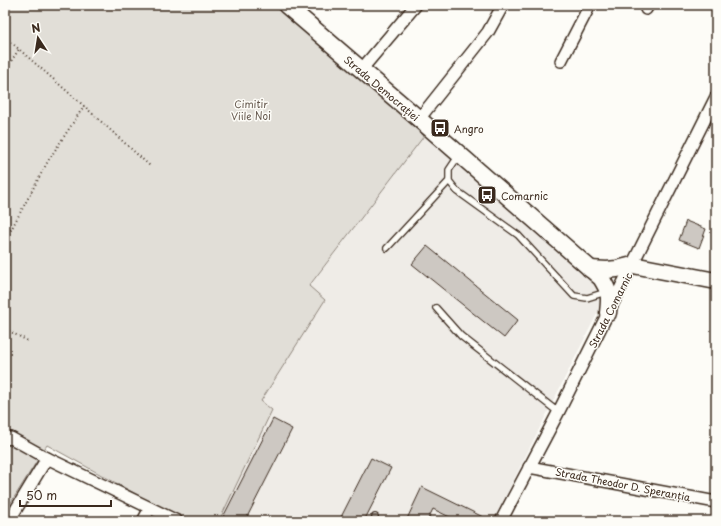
<svg xmlns="http://www.w3.org/2000/svg" width="721" height="526" viewBox="0 0 721 526" font-family="'Playpen Sans',sans-serif">
  <style>
    .built { fill: #efece7 }
    .green { fill: #e1ded7; stroke: #8e847a }
    .building { fill: #cdc8c2; stroke: #3b2a1e }
    .lines { fill: none; stroke-linecap: round; stroke-linejoin: round }
    .lane-casing { stroke: #3b2a1e; stroke-width: 8 }
    .street-casing { stroke: #3b2a1e; stroke-width: 14 }
    .secondary-casing { stroke: #3b2a1e; stroke-width: 19 }
    .path { stroke: #3b2a1e; stroke-width: 2; stroke-dasharray: 1 3; stroke-linecap: butt }
    .lane { stroke: #fdfcf7; stroke-width: 5.5 }
    .street { stroke: #fdfcf7; stroke-width: 11 }
    .secondary { stroke: #fdfcf7; stroke-width: 16 }
    .labels { text-anchor: middle; dominant-baseline: central; stroke-width: 3; stroke-linejoin: round; paint-order: stroke }
    .street-label { font-size: 10px; fill: #3b2a1e; stroke: #fdfcf7 }
    .park-label { font-size: 10px; fill: #64574c; stroke: #fdfcf7 }
    .poi-label { font-size: 10px; fill: #3b2a1e; stroke: #fdfcf7; text-anchor: start }
  </style>
  <rect width="100%" height="100%" fill="#fdfcf7"/>
  <filter id="ink" filterUnits="userSpaceOnUse"><feTurbulence type="fractalNoise" baseFrequency=".025" numOctaves="2"/><feDisplacementMap in="SourceGraphic" scale="8" xChannelSelector="R" yChannelSelector="G"/><feConvolveMatrix kernelMatrix="1 2 1 2 8 2 1 2 1" color-interpolation-filters="sRGB"/></filter>
  <g filter="url(#ink)">
    <!-- built -->
    <path class="built" d="M424 136 597 285 602 304 493 521H219L272 410 260 401 324 301 309 287Z"/>
    <!-- green -->
    <path class="green" d="M5 5H277L316 38 424 136 309 286 325 300 261 401 272 410 219 521H185L47 445 5 512Z"/>
    <!-- building -->
    <g class="building">
      <path d="M686 221 706 229 699 248 679 240Z"/>
      <path d="M427 246 518 320 504 338 412 264Z"/>
      <path d="M273 419 292 429 245 521H221Z"/>
      <path d="M371 458 391 468 364 521H339Z"/>
      <path d="M422 487 483 517 481 521H458L433 509 427 521H406Z"/>
    </g>
    <g class="lines">
      <defs>
        <g id="lane">
          <path d="M459 155 449 170V181L457 191 518 235 574 296 587 298 606 292"/>
          <path d="M387 248 449 181"/>
          <path d="M436 308 461 336 558 412"/>
          <path d="M374 521 375 517"/>
        </g>
        <g id="street">
          <path d="M646 9 648 5"/>
          <path d="M561 61 590 5"/>
          <path d="M361 70 416 5"/>
          <path d="M419 119 488 32 503 5"/>
          <path d="M5 439 11 438 47 458 177 521"/>
          <path d="M529 467 716 502"/>
          <path d="M9 521 47 458"/>
          <path d="M143 521 150 508"/>
          <path d="M501 521C520 484 540 448 559 411 612 307 664 202 716 97"/>
        </g>
        <g id="secondary">
          <path d="M286 5 419 119 601 278C610 292 610 296 608 313"/>
          <path d="M590 269 607 270 617 269 633 265 716 281"/>
        </g>
      </defs>
      <!-- lane casing -->
      <use href="#lane" class="lane-casing"/>
      <!-- street casing -->
      <use href="#street" class="street-casing"/>
      <!-- secondary casing -->
      <use href="#secondary" class="secondary-casing"/>
      <!-- path -->
      <g class="path">
        <path d="M5 37 84 106 150 166"/>
        <path d="M5 71 19 49"/>
        <path d="M5 241 48 161 84 106"/>
        <path d="M5 329 28 341"/>
      </g>
      <!-- lane -->
      <use href="#lane" class="lane"/>
      <!-- street -->
      <use href="#street" class="street"/>
      <!-- secondary -->
      <use href="#secondary" class="secondary"/>
    </g>
  </g>
  <!-- icons -->
  <defs>
    <symbol id="bus-square" viewBox="-11 -11 22 22"><rect x="-9" y="-9" width="18" height="18" rx="4" fill="#3b2a1e" stroke="#fdfcf7"/><path d="M-5-6H5V4H4V6H2V4H-2V6H-4V4H-5ZM-3.5-4V0h7V-4ZM-3.5 1.2v1.5H-2V1.2ZM2 1.2v1.5H3.5V1.2Z" fill="#fff"/></symbol>
  </defs>
  <g fill-rule="evenodd">
    <use href="#bus-square" x="429" y="117" width="22" height="22"/>
    <use href="#bus-square" x="476" y="184" width="22" height="22"/>
  </g>
  <g class="labels">
    <!-- street labels -->
    <g class="street-label">
      <text transform="translate(382 88) rotate(40)">Strada Democrației</text>
      <text transform="translate(610 310) rotate(-63)">Strada Comarnic</text>
      <text transform="translate(623 484) rotate(11)">Strada Theodor D. Speranția</text>
    </g>
    <!-- park labels -->
    <g class="park-label">
      <text x="251" y="103">Cimitir<tspan x="251" dy="12">Viile Noi</tspan></text>
    </g>
    <!-- poi labels -->
    <g class="poi-label">
      <text x="454" y="128">Angro</text>
      <text x="501" y="195">Comarnic</text>
    </g>
  </g>
  <!-- margin -->
  <rect width="721" height="526" fill="none" stroke="#fdfcf7" stroke-width="20"/>
  <rect x="10" y="10" width="701" height="506" fill="none" stroke="#3b2a1e" stroke-width="1.5" filter="url(#ink)"/>
  <!-- north arrow -->
  <g transform="translate(38 38) rotate(348)" stroke="#fdfcf7" stroke-width="3" paint-order="stroke">
  <path d="M0-3L7 15L0 10L-7 15Z" fill="#3b2a1e"/>
  <text y="-6" font-size="11" font-weight="bold" text-anchor="middle" fill="#3b2a1e">N</text>
  </g>
  <!-- scale -->
  <path d="M20 500v6h91v-6" fill="none" stroke="#3b2a1e" stroke-width="2"/>
  <text x="26" y="500" font-size="12" fill="#3b2a1e" stroke="#fdfcf7" stroke-width="3" paint-order="stroke">50 m</text>
</svg>
